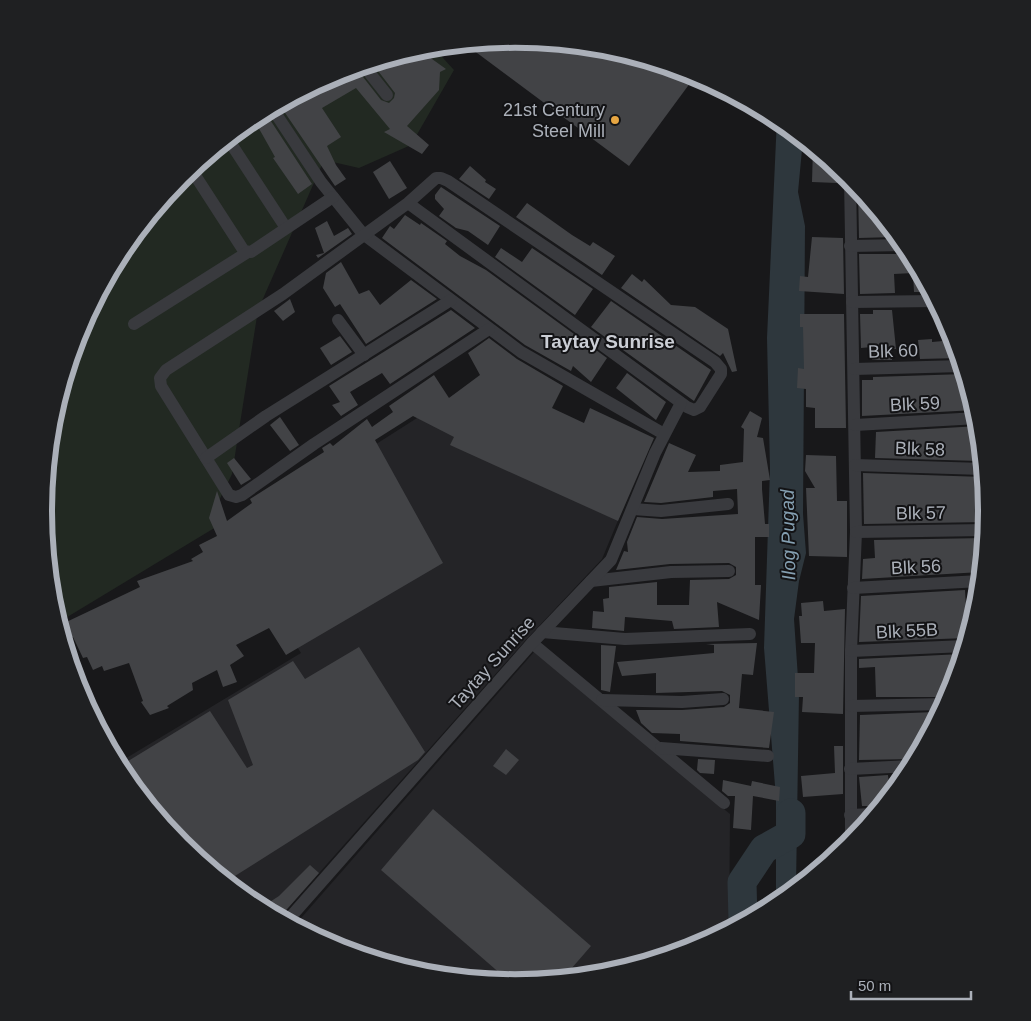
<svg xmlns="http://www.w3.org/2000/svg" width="1031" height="1021" viewBox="0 0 1031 1021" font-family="Arial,sans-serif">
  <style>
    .built { fill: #242427 }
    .green { fill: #222922 }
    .water { fill: #2e373d }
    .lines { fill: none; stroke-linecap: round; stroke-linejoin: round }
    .river { stroke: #2e373d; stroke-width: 29 }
    .building { fill: #424346 }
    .street { stroke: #393a3e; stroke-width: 12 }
    .poi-dot { fill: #e7a642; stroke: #131315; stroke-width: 2 }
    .labels { text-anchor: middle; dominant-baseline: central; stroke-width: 4; stroke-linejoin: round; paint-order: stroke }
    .poi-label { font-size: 18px; fill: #abb0b9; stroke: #131315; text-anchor: end }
    .street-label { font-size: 18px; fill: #abb0b9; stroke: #131315 }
    .neighbourhood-label { font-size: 19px; font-weight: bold; fill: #cbced5; stroke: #131315 }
    .water-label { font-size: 19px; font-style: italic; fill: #849fb1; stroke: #131315 }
    .rim { fill: none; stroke: #abb0b9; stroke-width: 6 }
  </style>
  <rect width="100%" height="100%" fill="#18181a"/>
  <!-- built -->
  <g class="built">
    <path d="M483 376 646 453 602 559 524 642 280 917 253 903 182 844 123 772 118 763 301 653 227 539Z"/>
    <path d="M534 652 730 814 729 929 696 946 607 973 515 982 423 973 335 946 295 925Z"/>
  </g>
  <!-- green -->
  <path class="green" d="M433 47 454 70 411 145 359 168 324 160 258 310 232 474 211 517 216 527 59 622 53 602 44 510 53 418 80 330 123 248 182 177 254 118 335 75Z"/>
  <!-- water -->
  <path class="water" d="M777 118 803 139 798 192 805 226 803 514 806 553 799 581 794 619 799 693 796 887 776 904V798L764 648 770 469 767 338Z"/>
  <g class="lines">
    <!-- river -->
    <path class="river" d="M743 921 742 882 764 849 791 834V813"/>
  </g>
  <!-- building -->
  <g class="building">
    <path d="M516 39 608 48 696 75 629 166 465 44Z"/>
    <path d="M418 49 446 69 440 72 439 90 407 126 429 145 422 154 384 132 390 129 356 88 322 108 341 137 327 146 336 165 346 179 335 186 279 104 309 89 314 96 342 80 338 74 356 68 381 100 389 103 394 98 395 93 372 63Z"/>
    <path d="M265 112 312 184 298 194 273 158 275 157 253 118Z"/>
    <path d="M813 147 838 168 837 183 812 182Z"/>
    <path d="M390 161 407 188 389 199 373 172Z"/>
    <path d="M470 166 486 180 485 182 496 189 489 199 459 179Z"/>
    <path d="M441 187 500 226 488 245 468 231 456 228 439 216 444 209 435 199V195Z"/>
    <path d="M858 188 878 213V226L889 225 895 233V237L859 238Z"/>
    <path d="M527 203 572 235 590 246 593 242 615 256 602 275 516 217Z"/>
    <path d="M405 215 420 225 421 223 447 241 445 244 460 256 486 270 607 358 591 382 573 366 571 371 525 345 382 238 390 226 394 229Z"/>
    <path d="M327 221 334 236 348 228 352 234 318 258 316 255 324 253 315 228Z"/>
    <path d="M812 237 843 238 844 294 799 291 800 276 808 277Z"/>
    <path d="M501 248 522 262 532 248 593 289 575 315 495 257Z"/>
    <path d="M859 254H911L931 292H914L913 273 894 274 895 293 860 294Z"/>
    <path d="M341 262 359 294 369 290 380 305 411 280 437 299 366 344 340 304 335 307 323 288 326 273Z"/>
    <path d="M632 274 642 282 644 279 671 305 695 307 728 329 737 371 732 372 723 353 720 356 621 288Z"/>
    <path d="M290 299 295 312 283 321 274 311Z"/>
    <path d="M611 301 711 370 694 401 591 327Z"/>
    <path d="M451 310 475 328 390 384 382 373 350 392 358 405 341 416 332 405 340 402 329 386Z"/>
    <path d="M873 310H892L896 349H892V360H872V347L861 348 860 314H873Z"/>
    <path d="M800 314H844L846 428H815V408L806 407V389L797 388 798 368 804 369 803 327H800Z"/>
    <path d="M340 336 352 352 331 365 320 348Z"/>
    <path d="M489 338 517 359 563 386 552 408 584 423 590 408 654 438 618 521 450 445 454 437 413 416 375 440 443 563 286 655 269 628 236 645 244 656 230 665 237 682 223 687 217 670 192 683 193 690 167 706 169 708 150 715 141 702 143 701 129 663 104 671 102 666 93 670 87 657 83 658 73 637 64 641 60 625 140 587 137 581 193 561 191 559 203 552 199 545 217 536 209 518 217 491 227 521 252 503 250 499 324 452 322 448 330 443 333 446 367 419 372 427 393 412 389 406 434 375 449 398 480 375 468 353Z"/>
    <path d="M932 339V342L954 340 960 358 920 359 918 340Z"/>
    <path d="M627 373 666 402 656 420 616 388Z"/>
    <path d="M965 374 976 410 862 416V380H873V377Z"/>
    <path d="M750 411 762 418 757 437 763 438 770 480 762 481V489L765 524H769V537H755V585H761L759 620 717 602 719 627 674 629 672 621 625 617 624 631 592 628 593 611 604 612 603 599 609 598V587L657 582V605H689L690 580 729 579 736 575V567L729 563 670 564 616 570 624 551 628 552 627 542 637 517 662 519 738 514 737 489 713 491V497L661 503 644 502 669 443 696 455 688 472 720 471V465L743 462 744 429 741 427Z"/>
    <path d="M280 417 299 445 290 451 270 425Z"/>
    <path d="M979 426V461L875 458 876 432Z"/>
    <path d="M806 455 836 456 837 501H847V557L809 556 806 488H815L805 471Z"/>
    <path d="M234 458 251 479 241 485 227 463Z"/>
    <path d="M863 473 984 477 986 522 864 524Z"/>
    <path d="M985 538 981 572 862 579 863 559 875 558 874 540Z"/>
    <path d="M965 590 966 607H977L967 638 859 642 861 596Z"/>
    <path d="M823 601 824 611 845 609 843 714 802 712 803 697H795V673H814L815 643H801L799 616H802L801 603Z"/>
    <path d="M757 643 753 675 742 674 739 708 774 712 769 748 680 741V734L652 733 641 723 636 710H682L724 707 730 703V695L722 691 656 693V673L622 676 617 662 714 653V645L706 644Z"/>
    <path d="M601 645 616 646 610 692 601 690Z"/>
    <path d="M359 647 425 752 418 760 227 881 182 844 120 766 210 711 247 768 253 765 228 700 293 661 305 679Z"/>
    <path d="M962 654 948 697H876L875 667 859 668V659Z"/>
    <path d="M935 712 936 720 915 759 859 760 860 715Z"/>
    <path d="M834 746H843V794L803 797 801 776 835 773Z"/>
    <path d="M506 749 519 760 506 775 493 766Z"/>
    <path d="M698 759 715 760 714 774 700 773 697 770Z"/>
    <path d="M888 775 890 794 883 802 874 803 875 806H862L859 777Z"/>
    <path d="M723 780 751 786 752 781 780 787 779 801 753 796 751 830 733 828 735 796H728L722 791Z"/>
    <path d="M433 809 591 946 564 977 510 982 381 870Z"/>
    <path d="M310 865 319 873 280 917 262 907 279 896Z"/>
  </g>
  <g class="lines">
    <!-- street -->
    <g class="street">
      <path d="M364 66 387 95"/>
      <path d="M272 108 321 182 363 234 521 352 664 434"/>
      <path d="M228 139 286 228"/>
      <path d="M191 169 244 251 251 252 333 197"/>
      <path d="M850 178 856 532 851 651V842"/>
      <path d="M408 203 687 407 694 410 700 407 721 374V369L715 362 448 181 441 178H436L408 203 283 294 166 370 160 378 161 386 229 495 236 497 242 495 314 444 489 329"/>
      <path d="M850 246 905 245"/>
      <path d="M852 302 936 301"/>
      <path d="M338 320 364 355"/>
      <path d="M134 324 248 252"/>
      <path d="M854 369 962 366"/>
      <path d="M855 425 978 418"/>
      <path d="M206 458 266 416 451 300"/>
      <path d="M855 465 983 469"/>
      <path d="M633 509 661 511 728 504"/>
      <path d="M856 532 985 530"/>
      <path d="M591 581 671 572 729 571"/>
      <path d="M853 588 980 581"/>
      <path d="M542 632 625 639 750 634"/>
      <path d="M532 643 724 803"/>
      <path d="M851 651 965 646"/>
      <path d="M602 700 682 702 723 699"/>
      <path d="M851 706 945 704"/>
      <path d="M661 748 768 756"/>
      <path d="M850 769 911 766"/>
      <path d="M850 815 873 814"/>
      <path d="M287 921 532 643 611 560 655 453 681 403"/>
    </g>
  </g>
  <!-- markers -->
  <circle class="poi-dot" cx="615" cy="120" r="5"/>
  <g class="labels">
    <!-- poi labels -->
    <g class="poi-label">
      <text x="605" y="110">21st Century<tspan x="605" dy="21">Steel Mill</tspan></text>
    </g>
    <!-- street labels -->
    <g class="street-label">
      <text transform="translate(893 351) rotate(-2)">Blk 60</text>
      <text transform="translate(915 404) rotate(-3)">Blk 59</text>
      <text transform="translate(920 449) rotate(2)">Blk 58</text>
      <text transform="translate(921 513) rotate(-1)">Blk 57</text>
      <text transform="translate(916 567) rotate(-3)">Blk 56</text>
      <text transform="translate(907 631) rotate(-3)">Blk 55B</text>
      <text transform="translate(492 663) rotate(-48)">Taytay Sunrise</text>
    </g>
    <!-- neighbourhood labels -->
    <g class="neighbourhood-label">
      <text x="608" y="341">Taytay Sunrise</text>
    </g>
    <!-- water labels -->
    <g class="water-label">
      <text transform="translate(788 535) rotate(-91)">Ilog Pugad</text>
    </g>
  </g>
  <!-- crop -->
  <path d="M0 0H1031V1021H0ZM52 511a463 463 0 1 1 926 0a463 463 0 1 1-926 0Z" fill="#1f2022" fill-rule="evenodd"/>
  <path class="rim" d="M52 511a463 463 0 1 1 926 0a463 463 0 1 1-926 0Z"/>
  <!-- scale -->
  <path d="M851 991v8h120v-8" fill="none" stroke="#abb0b9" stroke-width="2.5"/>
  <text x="858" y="991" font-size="15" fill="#abb0b9" stroke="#131315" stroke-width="4" paint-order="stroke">50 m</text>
</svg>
